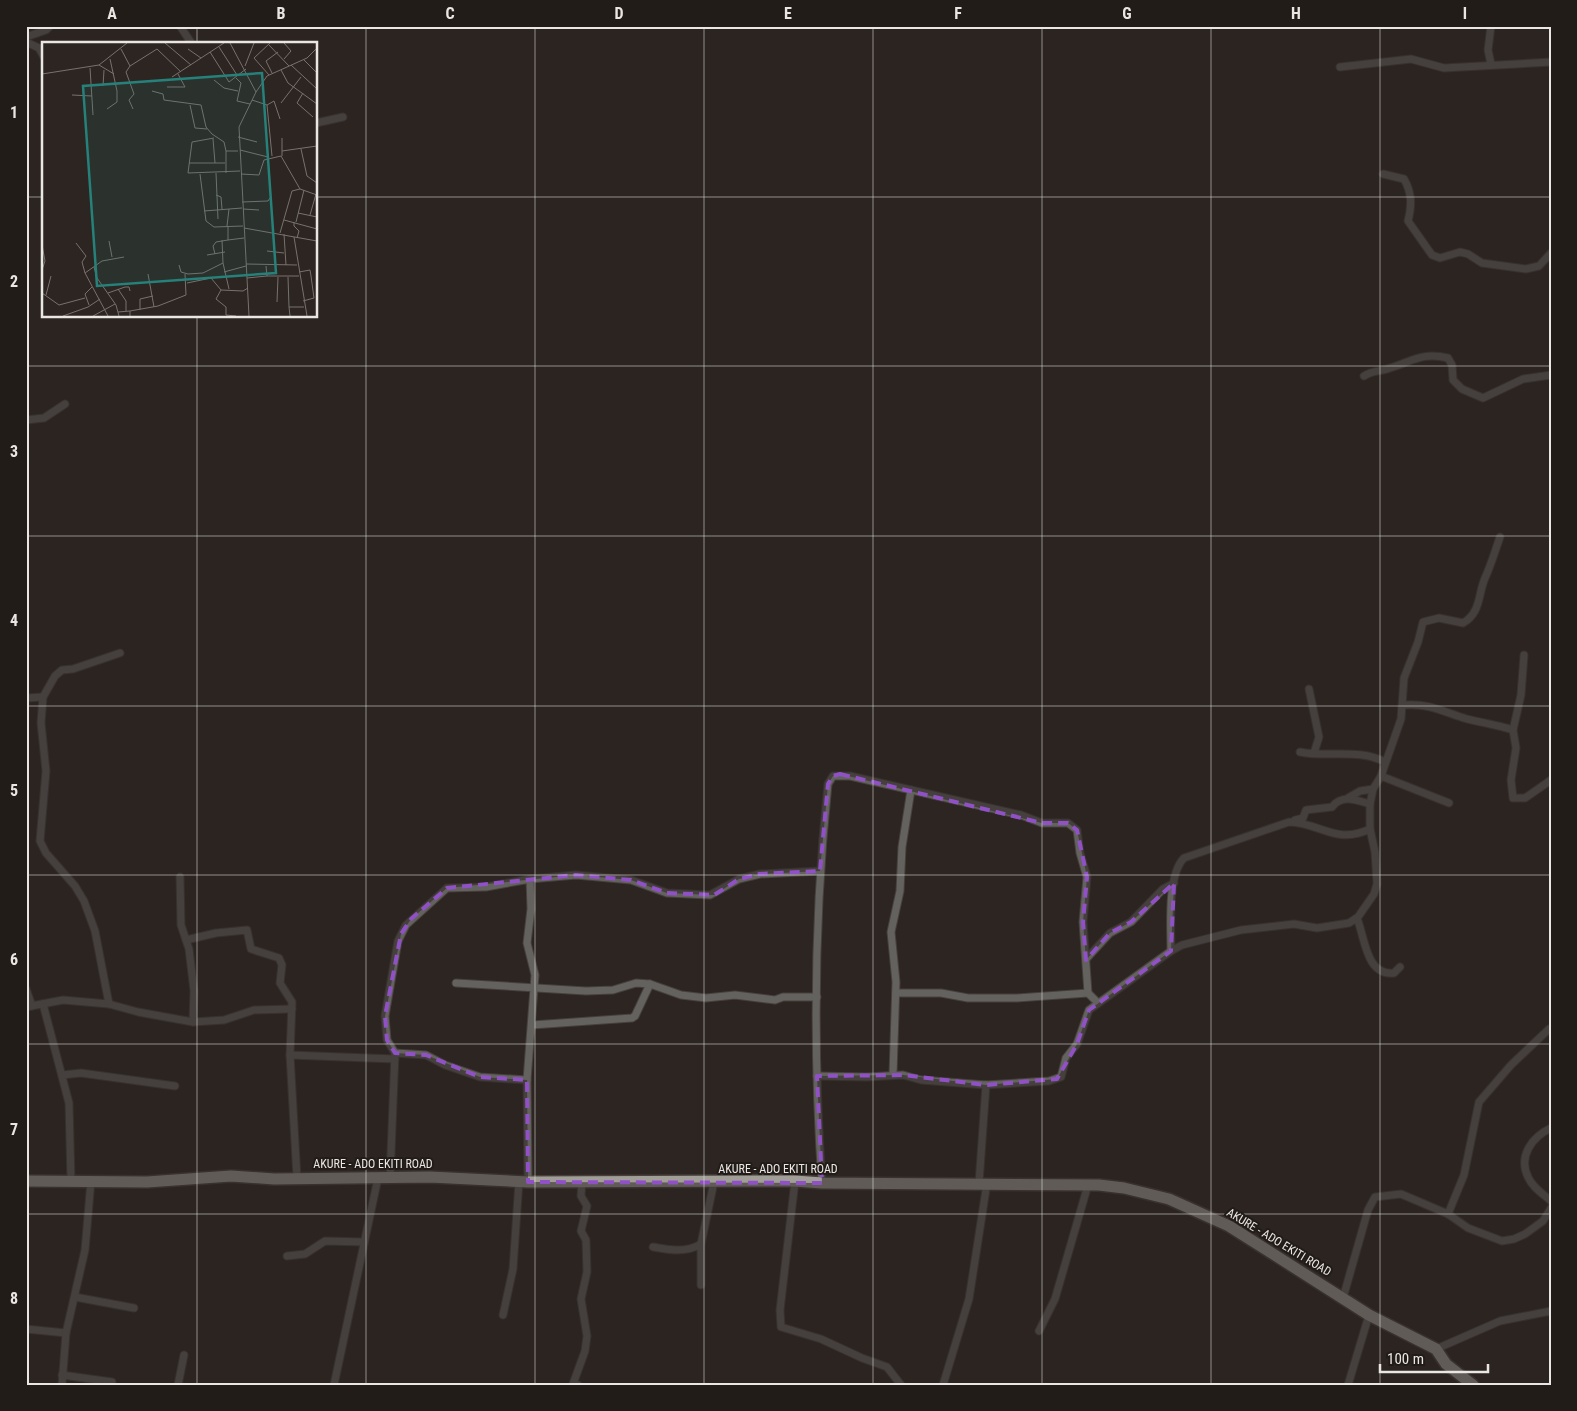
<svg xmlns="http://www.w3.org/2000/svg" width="1577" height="1411" viewBox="0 0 1577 1411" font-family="'Roboto Condensed',sans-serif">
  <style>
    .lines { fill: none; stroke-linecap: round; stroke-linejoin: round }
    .street-casing { stroke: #47403c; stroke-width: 9 }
    .primary-casing { stroke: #47403c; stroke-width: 14 }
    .street { stroke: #64625f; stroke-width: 7 }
    .primary { stroke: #a19e97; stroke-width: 11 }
    .marked { fill: none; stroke: #9151c6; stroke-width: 4; stroke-dasharray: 10 6; stroke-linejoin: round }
    .grid { fill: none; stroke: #eae6e3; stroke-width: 1; stroke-opacity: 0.55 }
    .labels { text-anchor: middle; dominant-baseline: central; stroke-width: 4; stroke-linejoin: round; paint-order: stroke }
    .street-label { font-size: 12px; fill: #eae6e3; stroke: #221c18 }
    .inset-road { fill: none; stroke: #78726f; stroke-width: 1 }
    .view { fill: #25817a; fill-opacity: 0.15; stroke: #25817a; stroke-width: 2.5 }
    .inset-edge { fill: none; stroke: #eae6e3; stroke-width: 2.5 }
    .neatline { fill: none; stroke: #eae6e3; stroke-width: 2 }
    .grid-label { font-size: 16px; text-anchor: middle; font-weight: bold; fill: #eae6e3 }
  </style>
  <rect width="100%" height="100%" fill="#2c2521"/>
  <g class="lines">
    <defs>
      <g id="street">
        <path d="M180 26 192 44"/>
        <path d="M1491 26 1488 50 1491 64"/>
        <path d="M26 37 46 30 50 26"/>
        <path d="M26 42 39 48 44 57"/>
        <path d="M1340 67 1411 59 1444 68 1551 62"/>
        <path d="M316 123 343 117"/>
        <path d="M1383 174 1404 179C1412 193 1412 205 1408 221L1432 255 1440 258 1460 252 1468 254 1482 263 1526 269 1539 266 1551 253"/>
        <path d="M1364 376C1373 370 1380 372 1390 368 1413 361 1422 352 1448 358L1452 365 1453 380 1462 389 1483 398 1523 379 1551 375"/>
        <path d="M26 420 44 418 65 404"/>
        <path d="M1524 655 1521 695 1513 730 1516 748 1511 780 1513 798H1525L1551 780"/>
        <path d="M1309 689 1319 737 1314 753"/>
        <path d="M26 698 43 697"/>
        <path d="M1404 705C1430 703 1443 712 1467 719 1483 723 1498 725 1513 730"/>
        <path d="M1300 752C1329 758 1358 748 1385 762"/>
        <path d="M1381 776 1449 803"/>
        <path d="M1348 798 1360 791 1373 789"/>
        <path d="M1295 820 1303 818 1306 810 1332 807C1342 794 1356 800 1370 804"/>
        <path d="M180 877 181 925 189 949 194 991 193 1022"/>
        <path d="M1356 919 1358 921C1365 940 1367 976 1394 973L1400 967"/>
        <path d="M186 940 216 933 247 930 251 949 279 958 282 965 280 983 292 1002 290 1055"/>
        <path d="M1171 951C1171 927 1167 875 1184 858L1289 822C1321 823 1336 845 1370 829"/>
        <path d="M1087 958 1110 933 1131 922 1163 889 1174 883"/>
        <path d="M456 983 586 991 613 990 636 983 650 984 681 995 706 998 735 995 775 1000 783 997H817"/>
        <path d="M26 989 32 1006"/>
        <path d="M896 993H941L968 998H1017L1088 993"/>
        <path d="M43 1004 69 1103 71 1181"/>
        <path d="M109 1004 138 1012 193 1022 224 1020 254 1010 292 1009"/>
        <path d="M26 1007 63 1000 109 1004 95 931 84 901 75 886 46 853 40 841 46 771 41 723 43 697 55 676 62 670 73 669 120 653"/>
        <path d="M532 1025 632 1018 635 1016 650 984"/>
        <path d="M395 1053 426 1055 445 1065 480 1077 527 1080"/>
        <path d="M893 1074 896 982 891 932 900 891 902 847 911 790"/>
        <path d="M62 1075 81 1073 175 1086"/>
        <path d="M817 1076 867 1077 903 1075 921 1080 986 1085"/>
        <path d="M1551 1128C1532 1137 1518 1156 1528 1177 1532 1187 1543 1194 1551 1201"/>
        <path d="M297 1178 290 1055 395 1059"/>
        <path d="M390 1178 395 1053 387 1040 385 1016 398 941 406 925 447 888 486 887 530 879 576 875 631 880 667 893 710 895 739 879 760 874 820 871"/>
        <path d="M795 1181 780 1310 781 1327 821 1339 862 1358 887 1367 901 1385"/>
        <path d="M528 1182 527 1080 535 975 527 943 531 909 530 879"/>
        <path d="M822 1183C813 1051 814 916 828 784L833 776H850L1021 815 1042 823H1068L1077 830 1080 853 1087 877 1083 922 1088 993 1097 1002"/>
        <path d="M979 1183 986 1085 1049 1081 1061 1077 1066 1058 1077 1044 1089 1010 1171 951 1182 945 1241 930 1294 924 1317 928 1349 923 1358 917 1374 894 1377 884 1375 852 1370 829V804L1373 789 1381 776 1401 719 1404 678 1418 642 1423 622 1439 618 1463 623C1481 613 1478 594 1485 578 1491 565 1495 551 1500 537"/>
        <path d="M1448 1214 1464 1175 1479 1102 1511 1065 1549 1029"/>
        <path d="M653 1247C669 1250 686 1253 701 1244"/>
        <path d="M287 1256 305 1254 325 1241 364 1242"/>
        <path d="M701 1285V1244L714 1182"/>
        <path d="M75 1297 134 1308"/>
        <path d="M1343 1298 1368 1210 1375 1197 1401 1194 1448 1214 1468 1228 1502 1241 1514 1239 1525 1234 1543 1221 1551 1208"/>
        <path d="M503 1315 513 1269 519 1181"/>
        <path d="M26 1329 66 1333"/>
        <path d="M1039 1331 1055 1299 1088 1185"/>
        <path d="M1436 1349 1500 1321 1551 1311"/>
        <path d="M62 1375 112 1382"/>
        <path d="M62 1385 66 1333 85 1250 91 1181"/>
        <path d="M178 1385 184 1355"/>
        <path d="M334 1385 378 1178"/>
        <path d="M578 1385 573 1384 585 1351 587 1336 581 1299 587 1272 586 1240 581 1231 587 1206 581 1196 582 1181"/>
        <path d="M943 1385 969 1299 987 1183"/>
        <path d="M1348 1385 1369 1315"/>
      </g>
      <path id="primary" d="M26 1181 147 1182 231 1176 274 1179 430 1177 528 1182 795 1181 822 1183 1099 1185 1124 1188 1169 1199 1229 1226 1369 1315 1436 1349 1446 1364 1473 1385"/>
    </defs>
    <!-- street casing -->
    <use href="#street" class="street-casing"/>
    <!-- primary casing -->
    <use href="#primary" class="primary-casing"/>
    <!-- street -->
    <use href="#street" class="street"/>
    <!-- primary -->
    <use href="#primary" class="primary"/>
  </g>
  <!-- marked area -->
  <path d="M0 0H1577V1411H0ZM840 774 1042 823H1068L1077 830 1087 877 1083 922 1086 960 1110 933 1131 922 1174 883 1171 951 1089 1010 1077 1044 1057 1079 986 1085 903 1075 817 1076 822 1183 528 1182 527 1080 480 1077 426 1055 395 1053 387 1040 385 1016 401 934 411 919 447 888 576 875 631 880 667 893 714 895 739 879 760 874 820 871 828 784 833 776Z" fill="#2c2521" fill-opacity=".55" fill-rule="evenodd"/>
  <path class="marked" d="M840 774 1042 823H1068L1077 830 1087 877 1083 922 1086 960 1110 933 1131 922 1174 883 1171 951 1089 1010 1077 1044 1057 1079 986 1085 903 1075 817 1076 822 1183 528 1182 527 1080 480 1077 426 1055 395 1053 387 1040 385 1016 401 934 411 919 447 888 576 875 631 880 667 893 714 895 739 879 760 874 820 871 828 784 833 776Z"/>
  <!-- grid -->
  <path class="grid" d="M197 26V44M366 26V1385M535 26V1385M704 26V1385M873 26V1385M1042 26V1385M1211 26V1385M1380 26V1385M26 197H44M316 197H1551M197 316V1385M26 366H1551M26 536H1551M26 706H1551M26 875H1551M26 1044H1551M26 1214H1551"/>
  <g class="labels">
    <!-- street labels -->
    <g class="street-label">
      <text x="373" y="1164">AKURE - ADO EKITI ROAD</text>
      <text x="778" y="1169">AKURE - ADO EKITI ROAD</text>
      <text transform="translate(1279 1242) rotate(31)">AKURE - ADO EKITI ROAD</text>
    </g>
  </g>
  <!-- overview -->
  <g transform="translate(42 42)">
    <rect width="275" height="275" fill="#2c2521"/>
    <path class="inset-road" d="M123 1 149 23M188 1 214 50M242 1 249 9 242 17M227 3 247 24M177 5 195 33M79 7 88 24 115 7 139 30M146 7 159 16M168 10 187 40 204 27M262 18 275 31M57 23 72 32M249 23 275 47M88 24 84 30 92 52 87 58 91 67M203 24 212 1M48 26 51 73M239 28 246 41 275 62M230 31 224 19 236 10M0 32 57 23 85 1M227 33 212 16 228 1M130 35 182 1M194 36 199 41 195 59 208 62M172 38 182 46 196 49M61 44 62 28M125 45H143L136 32M110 49 121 52 122 58 159 63 164 85 170 92 182 100 184 109H196M261 51 255 61 271 75M30 53 50 54M210 58 225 63M239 61 259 35M148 63 153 86 165 87M225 63 230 114M225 63 232 59 238 77M65 67 75 60V49L68 17M196 95 215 100M172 96 150 100 146 131 198 129M171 97 173 121M259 107 265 134 275 141M198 108 226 115M184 109V131M240 109 275 104M240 114V96M147 121H183M174 131 176 177M158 132 164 179 172 185 201 184M199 132 217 133 222 118 239 114 258 147 275 153M174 153 179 155 180 167M200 160 226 159 228 156M201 167 217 168M162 169 200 166M256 171 275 175M268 173 274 152M242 178 275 187M252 180V184L257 189 255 196M254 180 262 148M185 184 187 167M186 184V198L202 196M202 186 275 199M238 191 250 149 258 147M242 192 244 223M252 195 265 274M180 198 181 221M67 199 70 215M34 201 44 214 40 220 43 231 66 274M0 203 3 219 0 228M225 209 242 211M173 212 171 204 174 200 186 198M165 213 183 210M204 222 255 223M137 223 139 230 146 232 161 231 181 221 187 247M224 224 225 234H257M52 225 55 236 74 263 77 274M182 230 204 224M257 230 268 228 269 234 272 256 261 259M43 231 60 219 82 215M106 232 112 265M246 235 247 265M205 236 225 234M145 241 169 236 179 248 201 249 206 246M76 247 84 259V269M179 248 174 257 184 265V273L194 274M0 251 17 263 43 256M66 251 83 245H87L88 249M4 253 9 234M235 260 236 235M47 263 43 252 50 245M98 268V257L111 254M88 269 116 264 144 253 143 232M76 270 88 269V274M21 274 46 265 58 257M51 274 73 262M207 274 197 85 214 50 225 34 265 16 275 6M248 274 247 265H262"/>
    <path class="view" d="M220 31 234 231 55 244 41 44Z"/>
    <rect width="275" height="275" class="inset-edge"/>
  </g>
  <!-- border -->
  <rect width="1577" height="1411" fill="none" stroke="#221c18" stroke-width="55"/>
  <!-- scale -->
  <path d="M1380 1364v8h108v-8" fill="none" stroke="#eae6e3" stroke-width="2.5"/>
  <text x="1387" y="1364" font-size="15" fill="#eae6e3" stroke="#221c18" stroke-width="4" paint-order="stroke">100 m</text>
  <rect x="28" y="28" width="1522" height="1356" class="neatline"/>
  <g class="grid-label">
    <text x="112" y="19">A</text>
    <text x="281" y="19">B</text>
    <text x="450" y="19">C</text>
    <text x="619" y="19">D</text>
    <text x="788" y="19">E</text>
    <text x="958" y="19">F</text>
    <text x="1127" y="19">G</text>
    <text x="1296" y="19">H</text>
    <text x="1465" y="19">I</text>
    <text x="14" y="118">1</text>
    <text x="14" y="287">2</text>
    <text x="14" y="457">3</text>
    <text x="14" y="626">4</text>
    <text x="14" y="796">5</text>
    <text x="14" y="965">6</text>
    <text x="14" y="1135">7</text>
    <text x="14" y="1304">8</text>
  </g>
</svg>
